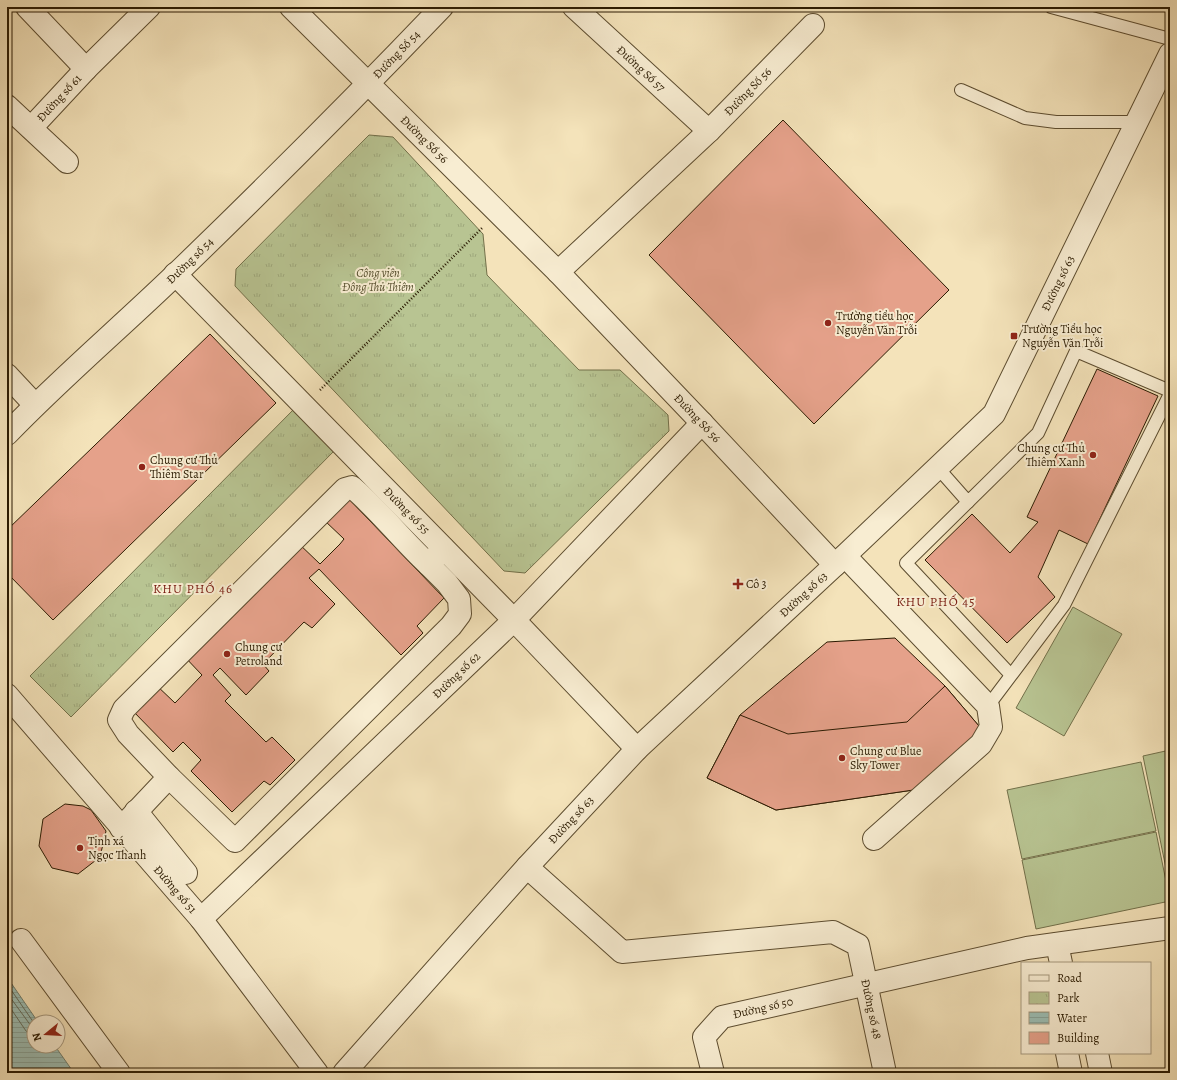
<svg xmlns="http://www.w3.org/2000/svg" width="1177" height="1080" viewBox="0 0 1177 1080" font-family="Alegreya,serif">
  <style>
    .park { fill: url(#park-tufts); stroke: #72704a }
    .pitch { fill: #b8c492; stroke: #72704a }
    .water { fill: url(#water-rules); stroke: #6f7d6d }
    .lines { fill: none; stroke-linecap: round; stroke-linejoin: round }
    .shore { stroke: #646c5b; stroke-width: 1 }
    .building { fill: #e5a18a; stroke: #2b1b02 }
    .lane-casing { stroke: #5d4d30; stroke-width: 14 }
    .street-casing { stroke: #5d4d30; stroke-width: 24 }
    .path { stroke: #2b1b02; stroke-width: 2.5; stroke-dasharray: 1 2; stroke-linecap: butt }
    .lane { stroke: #f8edd2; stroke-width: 12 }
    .street { stroke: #f8edd2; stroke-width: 22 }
    .poi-dot { fill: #8f2418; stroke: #f8edd2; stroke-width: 1.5 }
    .labels { text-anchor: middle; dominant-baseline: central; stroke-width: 4; stroke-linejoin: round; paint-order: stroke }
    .street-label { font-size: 12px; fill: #2b1b02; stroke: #f8edd2 }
    .park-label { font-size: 12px; font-style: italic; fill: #554e2d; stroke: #f8edd2 }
    .poi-label { font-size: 12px; fill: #2b1b02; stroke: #f8edd2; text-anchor: start }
    .neighbourhood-label { font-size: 13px; letter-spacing: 1px; fill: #7a1f14; stroke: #f8edd2 }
  </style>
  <defs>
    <pattern id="park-tufts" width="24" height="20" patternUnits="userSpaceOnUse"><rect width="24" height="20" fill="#b8c492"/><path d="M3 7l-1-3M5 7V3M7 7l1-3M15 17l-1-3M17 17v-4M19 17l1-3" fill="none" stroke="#9ea87c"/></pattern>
    <pattern id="water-rules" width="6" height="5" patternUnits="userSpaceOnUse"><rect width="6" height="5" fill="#9cbeb4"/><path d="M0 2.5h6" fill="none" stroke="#87a399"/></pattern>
  </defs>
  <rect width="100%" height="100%" fill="#f4e3ba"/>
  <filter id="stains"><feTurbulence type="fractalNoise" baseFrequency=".005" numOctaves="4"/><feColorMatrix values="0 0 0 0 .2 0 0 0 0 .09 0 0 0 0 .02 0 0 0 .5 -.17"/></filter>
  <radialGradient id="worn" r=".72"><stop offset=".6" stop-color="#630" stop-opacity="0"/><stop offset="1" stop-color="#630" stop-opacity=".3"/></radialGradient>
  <!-- park -->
  <g class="park">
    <path d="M369 135 393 137 483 234 487 275 579 370H620L668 415 669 431 525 573 504 571 235 286 236 269Z"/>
    <path d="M296 407 337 448 71 717 30 676Z"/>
  </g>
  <!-- pitch -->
  <g class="pitch">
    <path d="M1073 607 1122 634 1064 736 1016 708Z"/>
    <path d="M1170 750V888L1143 756Z"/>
    <path d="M1141 762 1156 831 1022 859 1007 790Z"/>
    <path d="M1156 832 1170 901 1036 929 1022 860Z"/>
  </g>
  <!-- water -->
  <path class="water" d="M7 977 38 1022H34V1046H55L74 1073H7Z"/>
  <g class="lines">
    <!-- shore -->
    <g class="shore">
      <path d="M7 984 34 1023"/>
      <path d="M7 993 34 1030"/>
      <path d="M7 1003 26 1031 34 1036"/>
    </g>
  </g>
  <!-- building -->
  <g class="building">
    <path d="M783 120 949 290 814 424 649 255Z"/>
    <path d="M210 334 276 403 53 620 7 573V530Z"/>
    <path d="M1097 369 1158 396 1088 544 1059 530 1038 577 1055 597 1007 643 925 560 972 514 1010 553 1038 522 1027 517Z"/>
    <path d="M347 497 444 598 417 626 423 633 401 655 319 569 309 578 335 604 312 628 304 622 263 664 269 671 246 695 220 668 213 675 231 695 225 701 266 742 272 737 295 760 270 785 264 781 232 812 191 771 201 760 183 742 173 752 130 708 154 683 175 703 202 675 182 654 296 541 320 564 340 544 344 539 324 520Z"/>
    <path d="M895 638 945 686 990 739 934 787 776 810 707 778 740 715 827 642Z"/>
    <path d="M945 686 990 739 934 787 776 810 707 778 740 715 788 734 907 722Z"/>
    <path d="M65 804 83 806 91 810 106 831 100 857 78 874 52 868 39 846 43 819Z"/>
  </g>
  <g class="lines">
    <defs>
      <g id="lane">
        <path d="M1051 7 1170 39"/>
        <path d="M961 90 1025 118 1056 122H1137"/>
        <path d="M938 468 968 502 1038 433 1076 351 1170 391"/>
        <path d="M968 502 906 563 1010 674"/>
        <path d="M988 706 1064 605 1170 394"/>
      </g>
      <g id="street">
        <path d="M27 7 86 69"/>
        <path id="s1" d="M291 7 558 272 702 423 835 565"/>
        <path id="s2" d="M574 7 709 131"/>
        <path d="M7 106 67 162"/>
        <path id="s3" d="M31 128 86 69 149 7"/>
        <path id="s4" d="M558 272 709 131 813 25"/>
        <path id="s5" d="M175 274 514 620 637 749"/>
        <path d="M7 375 35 405"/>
        <path id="s6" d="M7 434C61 378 120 328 176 274 266 187 355 98 442 7"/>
        <path d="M845 556 988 706 991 727 981 744 874 839"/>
        <path id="s7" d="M7 695 201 919 317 1073"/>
        <path d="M169 777 235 841 451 626 460 614 459 599 447 583 429 565"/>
        <path d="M136 811 186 873"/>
        <path d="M121 828 169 777 128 734 119 720 124 709 345 489 352 487C380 511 402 540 429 565L443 548"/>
        <path id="s8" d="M527 867 622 952 833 932 858 945 885 1073"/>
        <path id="s9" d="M201 919 514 620 702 423"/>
        <path d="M21 940 119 1073"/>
        <path d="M1057 944 1061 963"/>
        <path d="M1067 1053 1071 1073"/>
        <path d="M1097 1053 1101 1073"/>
        <path id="s10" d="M344 1073 527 867 637 749 835 565 994 414 1170 54"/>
        <path id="s11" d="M713 1073 704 1037 722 1017 1027 948 1170 928"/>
      </g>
    </defs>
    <!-- lane casing -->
    <use href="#lane" class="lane-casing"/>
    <!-- street casing -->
    <use href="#street" class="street-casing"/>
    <!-- path -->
    <path class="path" d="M320 390 482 228"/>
    <!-- lane -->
    <use href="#lane" class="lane"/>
    <!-- street -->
    <use href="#street" class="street"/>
  </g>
  <!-- markers -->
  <g class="poi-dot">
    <circle cx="828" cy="323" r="4"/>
    <rect x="1010" y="332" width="8" height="8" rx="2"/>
    <circle cx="1093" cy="455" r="4"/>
    <circle cx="142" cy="467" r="4"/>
    <path d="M736 578h4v4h4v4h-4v4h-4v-4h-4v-4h4z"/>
    <circle cx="227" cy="654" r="4"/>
    <circle cx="842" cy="758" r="4"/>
    <circle cx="80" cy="848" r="4"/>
  </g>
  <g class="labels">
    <!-- street labels -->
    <g class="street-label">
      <text stroke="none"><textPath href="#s6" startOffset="544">Đường Số 54</textPath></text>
      <text stroke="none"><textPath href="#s2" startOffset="91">Đường Số 57</textPath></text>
      <text stroke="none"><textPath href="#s4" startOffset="262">Đường Số 56</textPath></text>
      <text stroke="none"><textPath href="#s3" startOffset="41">Đường số 61</textPath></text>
      <text stroke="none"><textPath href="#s1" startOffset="188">Đường Số 56</textPath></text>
      <text stroke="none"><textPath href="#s6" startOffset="252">Đường số 54</textPath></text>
      <text stroke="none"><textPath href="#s10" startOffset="1072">Đường số 63</textPath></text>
      <text stroke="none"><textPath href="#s1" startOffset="578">Đường Số 56</textPath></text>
      <text stroke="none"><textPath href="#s5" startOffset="331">Đường số 55</textPath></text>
      <text stroke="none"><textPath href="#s10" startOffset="664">Đường số 63</textPath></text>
      <text stroke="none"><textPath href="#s9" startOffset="353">Đường số 62</textPath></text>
      <text stroke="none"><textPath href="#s10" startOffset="340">Đường số 63</textPath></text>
      <text stroke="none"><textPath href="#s7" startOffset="257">Đường số 51</textPath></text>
      <text stroke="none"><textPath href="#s11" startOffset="106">Đường số 50</textPath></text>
      <text stroke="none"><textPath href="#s8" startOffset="433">Đường số 48</textPath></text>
    </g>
    <!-- park labels -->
    <g class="park-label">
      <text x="378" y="273">Công viên<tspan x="378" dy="14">Đông Thủ Thiêm</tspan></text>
    </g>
    <!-- poi labels -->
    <g class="poi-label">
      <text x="836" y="316">Trường tiểu học<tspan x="836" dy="14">Nguyễn Văn Trỗi</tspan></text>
      <text x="1022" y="329">Trường Tiểu học<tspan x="1022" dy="14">Nguyễn Văn Trỗi</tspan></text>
      <text x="1085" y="448" text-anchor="end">Chung cư Thủ<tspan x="1085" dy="14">Thiêm Xanh</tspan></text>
      <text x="150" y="460">Chung cư Thủ<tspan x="150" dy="14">Thiêm Star</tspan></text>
      <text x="746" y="584">Cô 3</text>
      <text x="235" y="647">Chung cư<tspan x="235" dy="14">Petroland</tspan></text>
      <text x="850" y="751">Chung cư Blue<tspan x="850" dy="14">Sky Tower</tspan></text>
      <text x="88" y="841">Tịnh xá<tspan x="88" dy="14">Ngọc Thanh</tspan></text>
    </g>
    <!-- neighbourhood labels -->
    <g class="neighbourhood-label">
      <text x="193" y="588">KHU PHỐ 46</text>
      <text x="936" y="601">KHU PHỐ 45</text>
    </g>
  </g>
  <!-- margin -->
  <rect width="1177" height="1080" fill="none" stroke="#f4e3ba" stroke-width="24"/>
  <rect x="8" y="8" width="1161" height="1064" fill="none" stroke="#2b1b02" stroke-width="2"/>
  <rect x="12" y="12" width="1153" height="1056" fill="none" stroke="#2b1b02"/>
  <!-- legend -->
  <rect x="1021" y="962" width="130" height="92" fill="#f8edd2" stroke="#a6997f"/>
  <rect x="1029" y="975" width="20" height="6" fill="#f8edd2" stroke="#a6997f"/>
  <text x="1057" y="982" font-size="12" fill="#2b1b02">Road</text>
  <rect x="1029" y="992" width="20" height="12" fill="url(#park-tufts)" stroke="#a6997f"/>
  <text x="1057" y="1002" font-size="12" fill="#2b1b02">Park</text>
  <rect x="1029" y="1012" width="20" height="12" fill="url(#water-rules)" stroke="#a6997f"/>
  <text x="1057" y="1022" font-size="12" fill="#2b1b02">Water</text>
  <rect x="1029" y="1032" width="20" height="12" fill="#e5a18a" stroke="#a6997f"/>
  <text x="1057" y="1042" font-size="12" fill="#2b1b02">Building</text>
  <!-- north arrow -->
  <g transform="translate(46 1034) rotate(252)"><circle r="19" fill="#f8edd2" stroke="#a6997f"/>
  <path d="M0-3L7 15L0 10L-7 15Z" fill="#8f2418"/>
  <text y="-6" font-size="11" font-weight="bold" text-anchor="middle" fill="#2b1b02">N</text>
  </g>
  <rect width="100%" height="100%" filter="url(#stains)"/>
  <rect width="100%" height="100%" fill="url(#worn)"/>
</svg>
